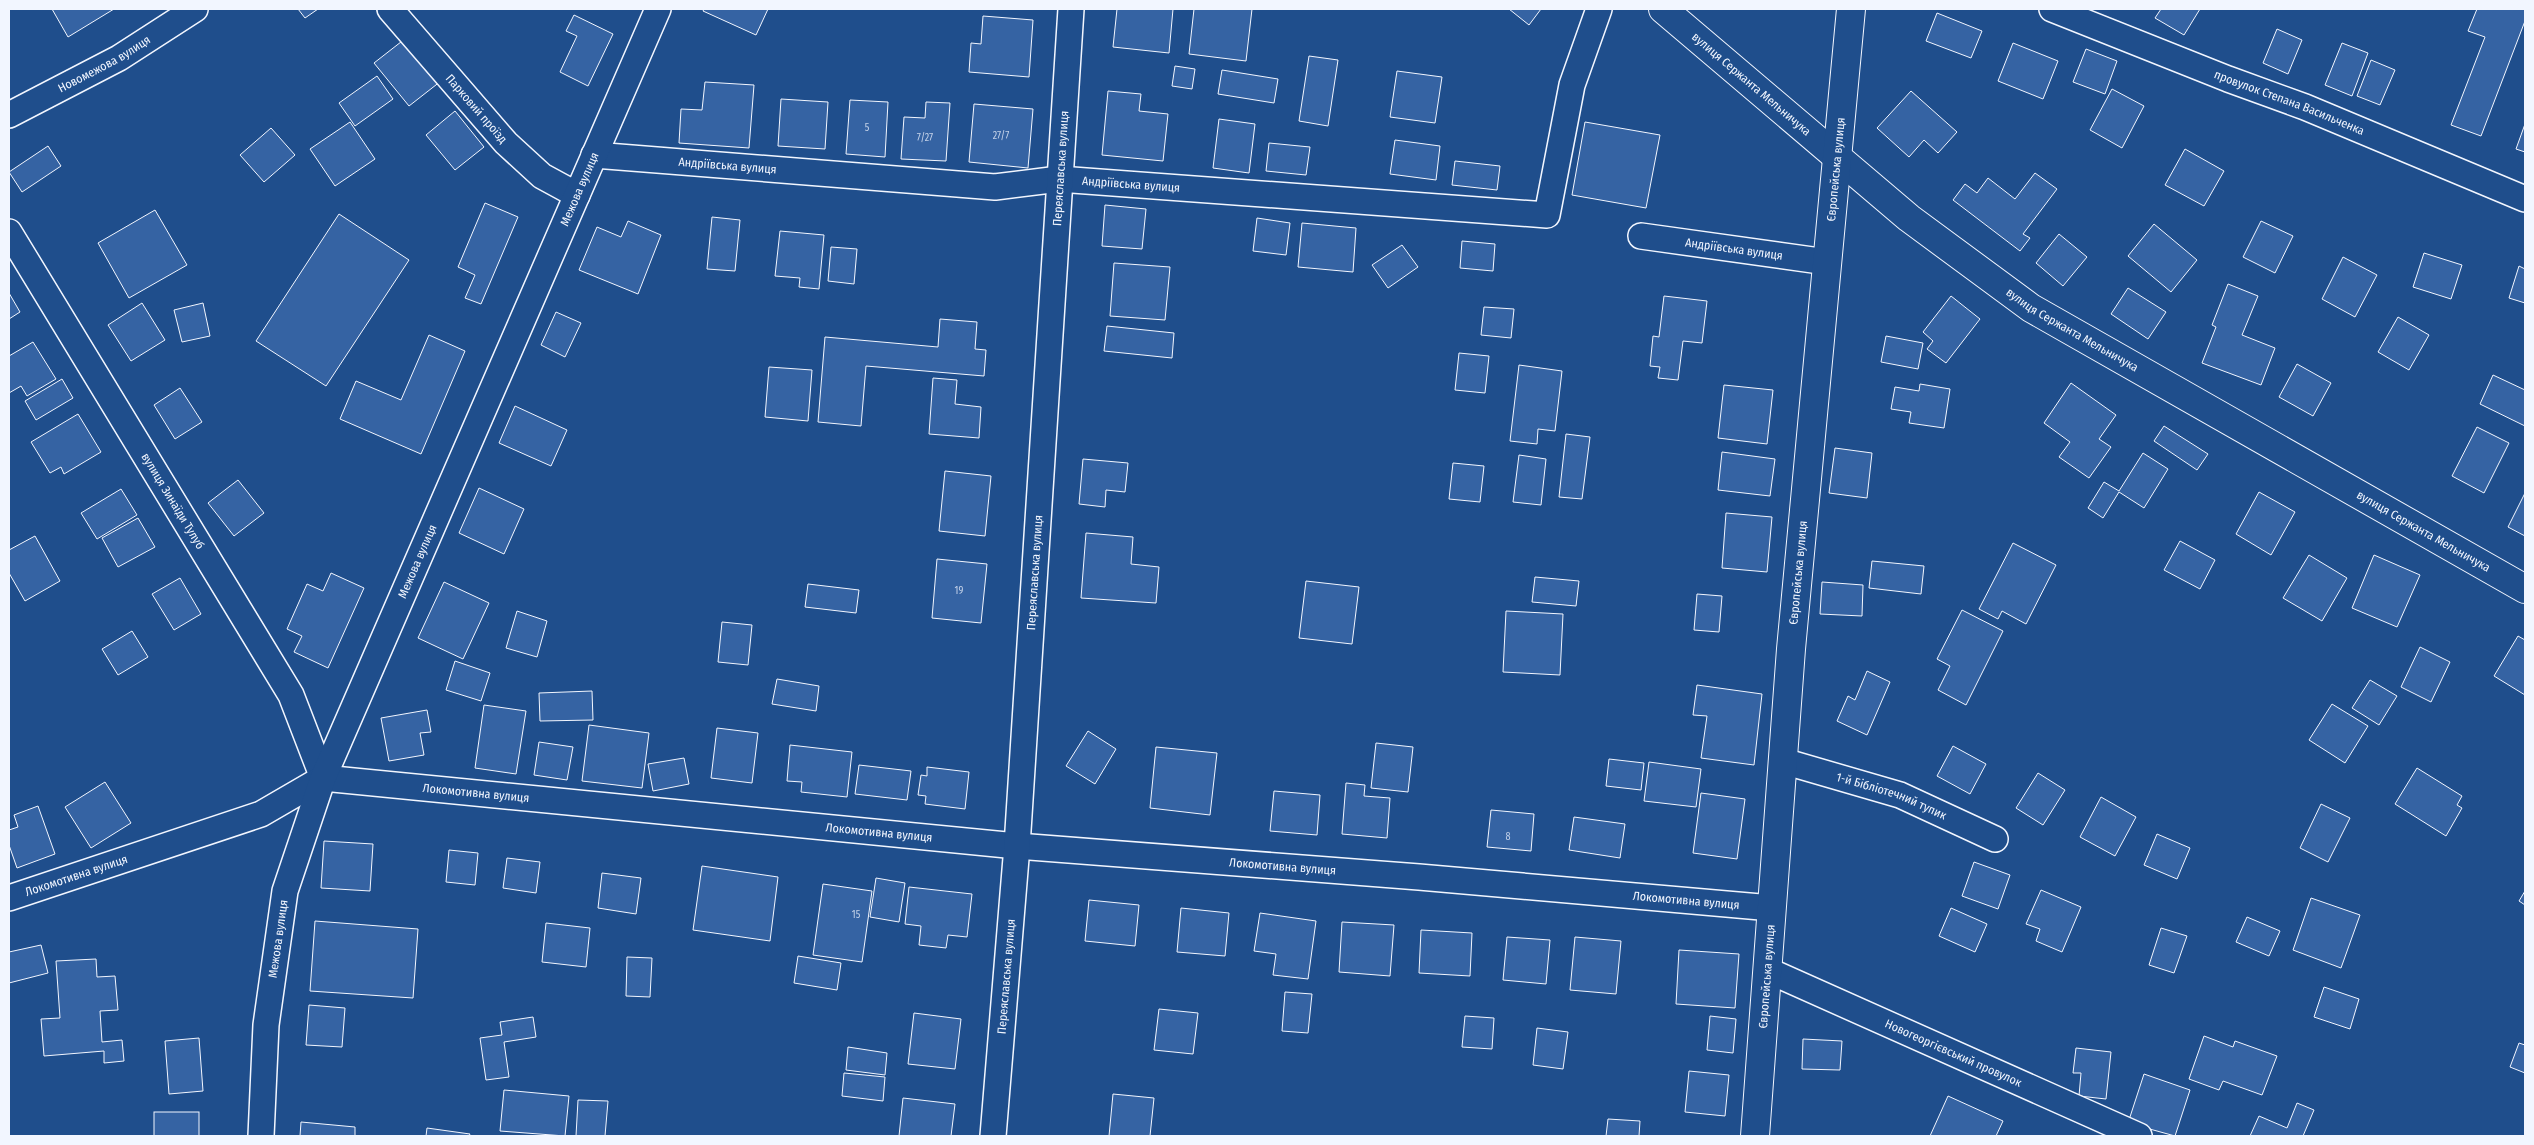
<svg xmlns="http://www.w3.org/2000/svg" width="2534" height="1145" viewBox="0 0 2534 1145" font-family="'Fira Sans Condensed',sans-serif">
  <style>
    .building { fill: #3563a3; stroke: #f2f6ff }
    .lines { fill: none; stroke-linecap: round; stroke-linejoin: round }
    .street-casing { stroke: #f2f6ff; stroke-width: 28 }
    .secondary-casing { stroke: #f2f6ff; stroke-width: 30 }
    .street { stroke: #1f4e8c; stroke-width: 25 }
    .secondary { stroke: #1f4e8c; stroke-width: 28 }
    .labels { text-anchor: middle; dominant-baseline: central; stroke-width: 4; stroke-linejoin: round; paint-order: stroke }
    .number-label { font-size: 10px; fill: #c3d1e8 }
    .street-label { font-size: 12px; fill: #f2f6ff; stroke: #1f4e8c }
  </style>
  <rect width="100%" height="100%" fill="#1f4e8c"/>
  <!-- building -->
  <g class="building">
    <path d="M52 9H114L68 37Z"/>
    <path d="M298 9H318L305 18Z"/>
    <path d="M704 9H768L756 35 703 11Z"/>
    <path d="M1117 9H1173L1169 53 1113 47Z"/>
    <path d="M1194 9H1252L1246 61 1189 54Z"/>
    <path d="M1509 9H1541L1529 25Z"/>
    <path d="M2161 9H2200L2184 35 2155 18Z"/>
    <path d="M2477 9H2525V21L2481 136 2451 125 2485 37 2468 31Z"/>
    <path d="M1937 13 1982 31 1971 58 1926 41Z"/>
    <path d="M574 15 613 34 588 86 560 72 577 36 566 31Z"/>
    <path d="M983 16 1033 20 1029 77 969 72 971 43 981 44Z"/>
    <path d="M2277 29 2302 40 2288 74 2263 63Z"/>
    <path d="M406 38 441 81 409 106 374 63Z"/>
    <path d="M2013 43 2058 61 2043 99 1998 81Z"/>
    <path d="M2342 43 2368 53 2352 96 2325 85Z"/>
    <path d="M2086 49 2117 61 2105 94 2073 82Z"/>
    <path d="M1309 56 1338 60 1328 126 1299 121Z"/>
    <path d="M2371 60 2395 70 2380 105 2357 96Z"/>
    <path d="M1175 66 1195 69 1192 89 1172 86Z"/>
    <path d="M1222 70 1278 79 1274 103 1218 94Z"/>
    <path d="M1397 71 1442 77 1435 123 1390 117Z"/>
    <path d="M377 76 393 99 355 126 339 103Z"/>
    <path d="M705 82 754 85 749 148 679 143 681 109 702 110Z"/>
    <path d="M2112 89 2144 106 2122 148 2090 130Z"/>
    <path d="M1108 91 1141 94 1139 111 1168 114 1163 161 1102 155Z"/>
    <path d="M1911 91 1957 132 1938 153 1924 140 1909 157 1877 128Z"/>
    <path d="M781 99 828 102 825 149 778 146Z"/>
    <path d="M850 100 888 102 885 157 846 154Z"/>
    <path d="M926 102 950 103 946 161 901 159 904 117 925 118Z"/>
    <path d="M974 104 1033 109 1028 168 969 162Z"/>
    <path d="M455 111 484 147 455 170 426 135Z"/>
    <path d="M1219 119 1255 124 1249 173 1213 168Z"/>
    <path d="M350 122 375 159 335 186 310 149Z"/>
    <path d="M1585 122 1660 135 1646 208 1572 195Z"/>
    <path d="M2525 124V152L2516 149Z"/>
    <path d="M271 128 295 155 264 182 240 155Z"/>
    <path d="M1395 140 1440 146 1436 180 1390 174Z"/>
    <path d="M1269 143 1310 147 1306 175 1266 171Z"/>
    <path d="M48 146 61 166 22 192 9 172Z"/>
    <path d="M2185 149 2224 171 2204 206 2165 185Z"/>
    <path d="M1455 161 1500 166 1497 190 1452 185Z"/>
    <path d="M2035 173 2057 189 2023 234 2030 238 2020 251 1953 200 1965 184 1977 193 1988 178 2015 199Z"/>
    <path d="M485 203 518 217 481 304 465 298 475 275 458 267Z"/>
    <path d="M1105 205 1146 209 1142 249 1102 246Z"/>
    <path d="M155 210 187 265 129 298 98 243Z"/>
    <path d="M339 214 409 260 326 386 256 341Z"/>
    <path d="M712 217 740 220 735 271 707 269Z"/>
    <path d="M1257 218 1290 223 1286 255 1253 251Z"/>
    <path d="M628 221 661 235 638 294 579 270 597 227 621 237Z"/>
    <path d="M2261 221 2293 236 2275 273 2243 257Z"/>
    <path d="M1302 223 1356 228 1353 272 1298 267Z"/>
    <path d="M2154 224 2197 260 2171 292 2128 256Z"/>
    <path d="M780 231 824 235 819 289 799 287 800 278 775 276Z"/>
    <path d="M2059 234 2087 257 2063 286 2036 263Z"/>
    <path d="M1462 241 1495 244 1493 271 1460 268Z"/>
    <path d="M1402 245 1418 267 1388 288 1372 265Z"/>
    <path d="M831 247 857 249 854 284 828 281Z"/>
    <path d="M2424 253 2462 265 2451 299 2413 287Z"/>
    <path d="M2343 257 2377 275 2355 317 2322 299Z"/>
    <path d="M1114 263 1170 267 1165 320 1110 316Z"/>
    <path d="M2519 266 2525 269V303L2509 298Z"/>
    <path d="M2228 284 2258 296 2242 335 2275 348 2261 385 2202 363 2216 327 2212 325Z"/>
    <path d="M2128 288 2166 312 2148 339 2111 314Z"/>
    <path d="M9 293 20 312 9 319Z"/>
    <path d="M1664 296 1707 301 1702 343 1683 341 1678 380 1658 378 1660 367 1650 366 1653 336 1659 337Z"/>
    <path d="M1951 296 1980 319 1946 363 1927 349 1933 341 1923 332Z"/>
    <path d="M142 303 165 340 131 361 108 325Z"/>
    <path d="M203 303 210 336 182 342 174 310Z"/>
    <path d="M1484 307 1514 309 1511 338 1481 335Z"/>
    <path d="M556 312 581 323 565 357 541 345Z"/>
    <path d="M2398 317 2429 335 2409 370 2378 352Z"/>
    <path d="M940 319 977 322 975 349 986 350 984 376 866 366 861 426 818 422 825 337 938 347Z"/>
    <path d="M1107 326 1174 333 1172 358 1104 351Z"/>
    <path d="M429 335 465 351 421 454 340 419 356 381 401 400Z"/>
    <path d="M1886 336 1923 343 1918 369 1881 362Z"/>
    <path d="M33 342 56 379 27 396 21 386 9 393V356Z"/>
    <path d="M1459 353 1489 356 1485 393 1455 390Z"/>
    <path d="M2297 364 2331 383 2313 416 2279 397Z"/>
    <path d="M1519 365 1562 371 1555 431 1538 429 1537 444 1510 441Z"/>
    <path d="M769 367 812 370 808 421 765 417Z"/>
    <path d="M2493 375 2525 390V426L2480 404Z"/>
    <path d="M933 378 957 380 955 404 981 407 979 438 929 434Z"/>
    <path d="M62 379 73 398 36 420 25 401Z"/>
    <path d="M2071 383 2116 415 2099 439 2111 447 2089 478 2059 457 2070 442 2044 423Z"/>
    <path d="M1920 384 1950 389 1944 428 1909 423 1911 412 1891 409 1895 387 1919 391Z"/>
    <path d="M1724 385 1773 390 1767 444 1718 438Z"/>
    <path d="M180 388 202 422 175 439 154 405Z"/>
    <path d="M515 406 567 430 551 466 499 443Z"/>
    <path d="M78 414 101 452 64 474 61 467 50 473 31 442Z"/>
    <path d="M2164 426 2208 454 2197 470 2154 441Z"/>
    <path d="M2477 427 2509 443 2484 493 2452 476Z"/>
    <path d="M1566 434 1590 437 1582 499 1559 497Z"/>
    <path d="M1835 448 1872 453 1867 498 1829 493Z"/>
    <path d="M1722 452 1775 459 1770 496 1718 490Z"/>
    <path d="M2143 453 2168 469 2144 508 2119 492 2103 518 2088 508 2104 482 2119 491Z"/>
    <path d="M1519 455 1546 459 1541 505 1513 502Z"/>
    <path d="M1083 459 1128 463 1125 492 1106 490 1105 507 1079 504Z"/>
    <path d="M1453 463 1484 466 1480 502 1449 499Z"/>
    <path d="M945 471 991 476 985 536 939 531Z"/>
    <path d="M238 480 264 513 234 536 208 503Z"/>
    <path d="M479 488 524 509 504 554 459 533Z"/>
    <path d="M121 489 137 515 97 539 81 513Z"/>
    <path d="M2259 492 2295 512 2271 555 2236 534Z"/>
    <path d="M2525 493V536L2508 527Z"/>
    <path d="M1726 513 1772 517 1767 572 1722 568Z"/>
    <path d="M138 518 155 547 118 567 102 538Z"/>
    <path d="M1086 533 1133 537 1131 564 1159 567 1156 603 1081 598Z"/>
    <path d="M35 536 60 581 25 601 9 573V550Z"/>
    <path d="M2180 541 2215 560 2200 589 2164 570Z"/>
    <path d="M2013 543 2056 565 2026 624 2002 611 1998 619 1979 609Z"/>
    <path d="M2309 555 2347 578 2322 621 2283 598Z"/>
    <path d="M2374 555 2420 575 2397 627 2352 608Z"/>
    <path d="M937 559 987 564 981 623 932 618Z"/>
    <path d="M1872 561 1924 566 1921 594 1869 588Z"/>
    <path d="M331 573 364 588 328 668 294 652 302 636 287 629 307 584 323 591Z"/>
    <path d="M1535 577 1579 581 1576 606 1532 602Z"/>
    <path d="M180 578 201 614 174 630 152 594Z"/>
    <path d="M1306 581 1359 587 1352 644 1299 638Z"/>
    <path d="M444 582 489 603 463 659 418 638Z"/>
    <path d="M1822 582 1863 585 1862 616 1820 614Z"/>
    <path d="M808 584 859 590 856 613 805 607Z"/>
    <path d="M1697 594 1722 596 1719 632 1694 630Z"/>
    <path d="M1962 610 2003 631 1966 705 1938 690 1950 666 1937 659Z"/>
    <path d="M517 611 547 621 537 657 506 648Z"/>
    <path d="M1506 611 1563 614 1560 675 1503 672Z"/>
    <path d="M722 622 752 625 748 665 718 662Z"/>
    <path d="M132 631 148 657 118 675 102 649Z"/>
    <path d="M2518 636 2525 640V695L2494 676Z"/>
    <path d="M2420 647 2450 662 2431 702 2401 687Z"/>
    <path d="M455 661 490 673 481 701 446 690Z"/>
    <path d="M1867 671 1890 682 1867 735 1837 721 1848 696 1855 700Z"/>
    <path d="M777 679 819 686 816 711 772 704Z"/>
    <path d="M2370 680 2397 696 2379 725 2352 708Z"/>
    <path d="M1697 685 1762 694 1754 765 1701 758 1707 716 1693 715Z"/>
    <path d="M592 691 593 720 540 721 539 693Z"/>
    <path d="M2332 704 2368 726 2345 763 2309 740Z"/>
    <path d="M484 705 526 711 516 774 475 768Z"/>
    <path d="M427 710 431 732 420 733 424 755 389 761 381 718Z"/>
    <path d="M589 725 649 733 642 788 582 781Z"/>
    <path d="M717 728 758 733 752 783 711 778Z"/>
    <path d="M1088 731 1116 749 1095 784 1066 766Z"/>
    <path d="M539 742 573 747 567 780 534 775Z"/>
    <path d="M1376 743 1413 747 1408 792 1371 788Z"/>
    <path d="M790 745 852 752 847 797 801 792 802 782 787 781Z"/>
    <path d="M1953 746 1986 764 1970 794 1937 776Z"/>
    <path d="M1156 747 1217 753 1210 815 1150 808Z"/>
    <path d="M684 758 689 784 653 791 648 764Z"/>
    <path d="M1609 759 1644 763 1641 790 1606 786Z"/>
    <path d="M1649 762 1701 769 1696 807 1644 801Z"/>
    <path d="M859 765 911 771 907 800 855 794Z"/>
    <path d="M927 767 969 772 965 809 925 804 926 796 918 795 921 775 927 776Z"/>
    <path d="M2417 768 2462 796 2457 805 2462 808 2446 836 2395 804Z"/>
    <path d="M2038 773 2065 790 2043 825 2016 808Z"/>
    <path d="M105 782 131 823 91 848 65 807Z"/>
    <path d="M1346 783 1365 785 1364 796 1390 798 1387 838 1342 834Z"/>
    <path d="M1274 791 1320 795 1317 835 1270 831Z"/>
    <path d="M1701 793 1745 799 1737 859 1693 853Z"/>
    <path d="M2101 797 2136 817 2115 856 2080 837Z"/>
    <path d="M2321 804 2350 818 2328 862 2300 848Z"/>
    <path d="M38 806 55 854 17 868 9 845V830L18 827 14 815Z"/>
    <path d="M1491 810 1534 814 1531 851 1487 847Z"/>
    <path d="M1574 817 1625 824 1620 858 1569 850Z"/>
    <path d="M2157 834 2190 848 2177 879 2144 865Z"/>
    <path d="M324 841 373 844 370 891 321 888Z"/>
    <path d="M449 850 478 853 475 885 446 882Z"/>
    <path d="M507 858 540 862 536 893 503 888Z"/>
    <path d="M1974 862 2010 875 1998 909 1962 896Z"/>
    <path d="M702 866 778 877 770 941 693 930Z"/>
    <path d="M602 873 641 878 636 914 598 908Z"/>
    <path d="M876 878 905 883 899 922 870 917Z"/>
    <path d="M823 884 872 891 862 962 813 955Z"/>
    <path d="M909 887 972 894 967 937 948 935 946 948 919 945 921 926 905 924Z"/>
    <path d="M2041 890 2081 907 2062 952 2036 941 2040 929 2026 924Z"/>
    <path d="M2525 891V905L2519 901Z"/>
    <path d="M2311 898 2360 915 2341 968 2293 950Z"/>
    <path d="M1089 900 1139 905 1135 946 1085 941Z"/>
    <path d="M1181 908 1229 913 1225 956 1177 952Z"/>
    <path d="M1951 908 1987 924 1975 952 1939 936Z"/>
    <path d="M1260 913 1316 921 1308 979 1273 975 1276 954 1254 951Z"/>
    <path d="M2247 917 2280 931 2269 956 2236 942Z"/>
    <path d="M315 921 418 929 413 998 310 991Z"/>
    <path d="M1342 922 1394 925 1390 976 1339 972Z"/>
    <path d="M546 923 590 928 586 967 542 962Z"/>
    <path d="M2161 928 2187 936 2174 973 2149 965Z"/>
    <path d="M1421 930 1472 933 1470 976 1419 973Z"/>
    <path d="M1507 937 1550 940 1546 984 1503 980Z"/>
    <path d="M1575 937 1621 941 1616 994 1570 990Z"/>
    <path d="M41 945 48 973 9 983V952Z"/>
    <path d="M1679 950 1739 954 1735 1008 1676 1004Z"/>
    <path d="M798 956 841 963 837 990 794 983Z"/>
    <path d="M627 957 652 958 650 997 626 996Z"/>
    <path d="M96 959 97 977 115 976 118 1010 100 1011 102 1042 122 1040 124 1061 104 1063V1051L44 1056 41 1019 60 1018 56 961Z"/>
    <path d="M2324 987 2359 999 2350 1029 2314 1017Z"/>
    <path d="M1285 992 1312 994 1308 1033 1282 1031Z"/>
    <path d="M309 1005 345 1008 342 1047 306 1045Z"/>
    <path d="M1159 1009 1198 1013 1193 1054 1154 1050Z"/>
    <path d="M914 1013 961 1019 955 1069 908 1064Z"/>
    <path d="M1465 1016 1494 1018 1492 1049 1462 1047Z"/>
    <path d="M1710 1016 1736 1019 1733 1053 1707 1050Z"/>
    <path d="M533 1017 536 1037 504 1042 509 1077 486 1080 480 1038 502 1035 500 1022Z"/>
    <path d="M1537 1028 1568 1032 1563 1069 1533 1065Z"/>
    <path d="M2204 1036 2233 1047 2235 1041 2277 1056 2262 1095 2223 1081 2219 1090 2189 1079Z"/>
    <path d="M199 1038 203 1091 169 1094 165 1041Z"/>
    <path d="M1803 1039 1842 1041 1840 1070 1802 1069Z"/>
    <path d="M2519 1043 2525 1045V1073L2510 1067Z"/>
    <path d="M848 1047 887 1053 885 1075 846 1070Z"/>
    <path d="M2076 1048 2111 1052 2106 1099 2079 1096 2081 1073H2073Z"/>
    <path d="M1689 1071 1729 1075 1725 1116 1685 1112Z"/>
    <path d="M844 1073 885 1077 883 1101 842 1096Z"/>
    <path d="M2144 1074 2190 1090 2175 1136 2128 1123Z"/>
    <path d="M504 1090 569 1096 565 1136 500 1131Z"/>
    <path d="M1113 1094 1154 1098 1150 1136H1109Z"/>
    <path d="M1948 1096 2003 1121 1996 1136H1930Z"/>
    <path d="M903 1098 955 1104 951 1136H899Z"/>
    <path d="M578 1100 608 1101 605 1136H576Z"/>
    <path d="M2297 1103 2314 1110 2303 1136H2250L2259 1116 2287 1128Z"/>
    <rect x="154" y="1112" width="45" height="24"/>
    <path d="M1608 1119 1640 1121 1639 1136H1606Z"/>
    <path d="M301 1122 355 1127V1136H300Z"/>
    <path d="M427 1128 470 1134 469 1136H426Z"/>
  </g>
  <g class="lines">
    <defs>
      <g id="street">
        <path id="s1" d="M390 9 506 143 542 176 577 195"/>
        <path id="s2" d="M2052 9 2228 79 2305 107 2525 199"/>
        <path id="s3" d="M9 115 119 58 195 9"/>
        <path id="s4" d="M594 155 995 187 1059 179 1547 215 1572 85 1599 9"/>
        <path id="s5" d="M9 232 291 695 323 778"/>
        <path id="s6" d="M1641 236 1827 262"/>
        <path id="s7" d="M1783 761 1900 795 1995 839"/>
        <path id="s8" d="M9 898 261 814 323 778 1017 846 1419 877 1772 908"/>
        <path id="s9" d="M1767 970 2139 1136"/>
        <path id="s10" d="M261 1136 266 1025 285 891 323 778 658 9"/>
        <path id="s11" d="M993 1136 1017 846 1071 9"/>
      </g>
      <g id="secondary">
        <path id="s12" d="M1663 9 1909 218 2031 308 2525 589"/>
        <path id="s13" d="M1755 1136 1791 649 1851 9"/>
      </g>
    </defs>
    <!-- street casing -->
    <use href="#street" class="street-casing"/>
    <!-- secondary casing -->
    <use href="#secondary" class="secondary-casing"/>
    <!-- street -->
    <use href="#street" class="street"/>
    <!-- secondary -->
    <use href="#secondary" class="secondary"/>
  </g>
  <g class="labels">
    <!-- number labels -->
    <g class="number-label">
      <text x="867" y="128">5</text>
      <text x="1001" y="136">27/7</text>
      <text x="925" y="138">7/27</text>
      <text x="959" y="591">19</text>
      <text x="1508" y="837">8</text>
      <text x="856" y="915">15</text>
    </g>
    <!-- street labels -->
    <g class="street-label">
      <text stroke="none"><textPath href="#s3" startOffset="108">Новомежова вулиця</textPath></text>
      <text stroke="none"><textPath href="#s12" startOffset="116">вулиця Сержанта Мельничука</textPath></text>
      <text stroke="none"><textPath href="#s2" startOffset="255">провулок Степана Васильченка</textPath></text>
      <text stroke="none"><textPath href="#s1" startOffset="132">Парковий проїзд</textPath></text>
      <text stroke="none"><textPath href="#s4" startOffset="134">Андріївська вулиця</textPath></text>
      <text stroke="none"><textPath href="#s11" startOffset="970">Переяславська вулиця</textPath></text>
      <text stroke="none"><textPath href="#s13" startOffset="970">Європейська вулиця</textPath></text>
      <text stroke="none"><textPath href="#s4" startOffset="539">Андріївська вулиця</textPath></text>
      <text stroke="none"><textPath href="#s10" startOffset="1008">Межова вулиця</textPath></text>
      <text stroke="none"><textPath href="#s6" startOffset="94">Андріївська вулиця</textPath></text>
      <text stroke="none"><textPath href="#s12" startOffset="521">вулиця Сержанта Мельничука</textPath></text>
      <text stroke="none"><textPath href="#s5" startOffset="315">вулиця Зинаїди Тулуб</textPath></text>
      <text stroke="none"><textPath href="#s12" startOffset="926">вулиця Сержанта Мельничука</textPath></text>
      <text stroke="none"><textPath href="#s10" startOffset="602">Межова вулиця</textPath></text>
      <text stroke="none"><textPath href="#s13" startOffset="565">Європейська вулиця</textPath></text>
      <text stroke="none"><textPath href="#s11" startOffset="565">Переяславська вулиця</textPath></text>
      <text stroke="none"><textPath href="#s8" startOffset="491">Локомотивна вулиця</textPath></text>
      <text stroke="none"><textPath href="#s7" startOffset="114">1-й Бібліотечний тупик</textPath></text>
      <text stroke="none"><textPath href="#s8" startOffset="896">Локомотивна вулиця</textPath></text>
      <text stroke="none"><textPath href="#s8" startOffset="1301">Локомотивна вулиця</textPath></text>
      <text stroke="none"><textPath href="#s8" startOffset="71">Локомотивна вулиця</textPath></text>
      <text stroke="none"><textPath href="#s8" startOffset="1706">Локомотивна вулиця</textPath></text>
      <text stroke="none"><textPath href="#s10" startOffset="198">Межова вулиця</textPath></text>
      <text stroke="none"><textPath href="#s13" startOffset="160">Європейська вулиця</textPath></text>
      <text stroke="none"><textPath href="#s11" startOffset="160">Переяславська вулиця</textPath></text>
      <text stroke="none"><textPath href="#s9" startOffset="204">Новогеоргієвський провулок</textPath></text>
    </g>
  </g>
  <!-- border -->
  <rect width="2534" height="1145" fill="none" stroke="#f2f6ff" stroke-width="20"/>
</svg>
